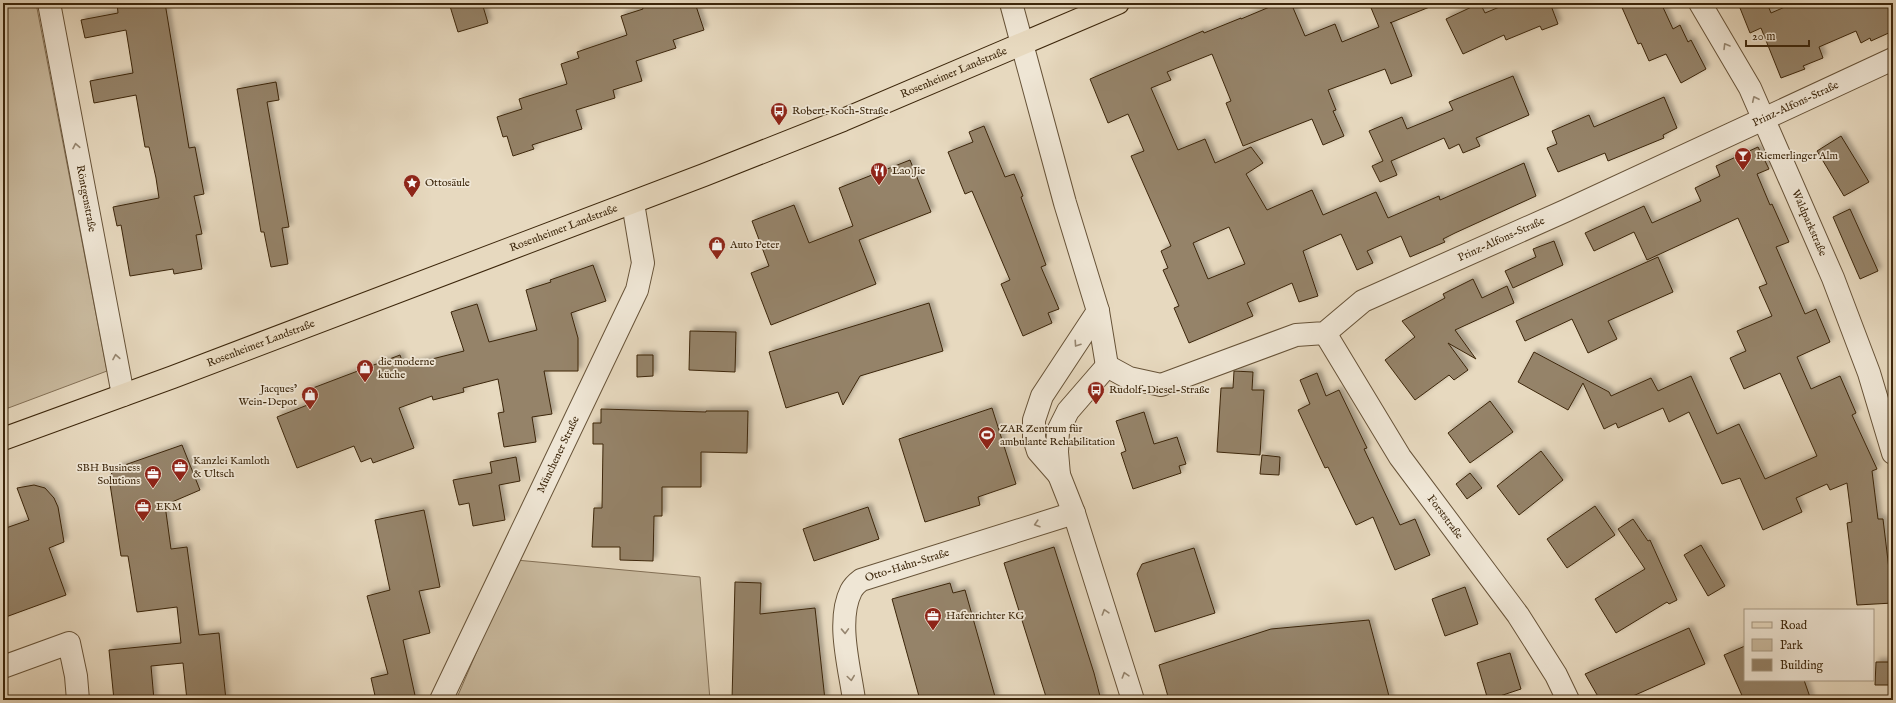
<svg xmlns="http://www.w3.org/2000/svg" width="1896" height="703" viewBox="0 0 1896 703" font-family="'IM FELL English',serif">
  <style>
    .green { fill: #cabba0; stroke: #837056 }
    .building { fill: #958369; stroke: #3c260b; fill-rule: evenodd; filter: url(#shadow) }
    .lines { fill: none; stroke-linecap: round; stroke-linejoin: round }
    .minor-casing { stroke: #675338; stroke-width: 24 }
    .major-casing { stroke: #3c260b; stroke-width: 24 }
    .minor { stroke: #efe6d5; stroke-width: 22 }
    .major { stroke: #e7d9bf; stroke-width: 22 }
    .oneway { stroke: #968670 }
    .labels { text-anchor: middle; dominant-baseline: central; stroke-width: 3.5; stroke-linejoin: round; paint-order: stroke }
    .street-label { font-size: 11px; fill: #3c260b; stroke: #efe6d5 }
    .poi-label { font-size: 11px; fill: #3c260b; stroke: #efe6d5; text-anchor: start }
  </style>
  <defs>
    <filter id="shadow"><feDropShadow dx="3.5" dy="-3.5" stdDeviation="2" flood-color="#0004"/></filter>
  </defs>
  <rect width="100%" height="100%" fill="#e7d9bf"/>
  <filter id="stains"><feTurbulence type="fractalNoise" baseFrequency=".005" numOctaves="4"/><feColorMatrix values="0 0 0 0 .2 0 0 0 0 .09 0 0 0 0 .02 0 0 0 .5 -.17"/></filter>
  <radialGradient id="worn" r=".72"><stop offset=".6" stop-color="#630" stop-opacity="0"/><stop offset="1" stop-color="#630" stop-opacity=".3"/></radialGradient>
  <!-- green -->
  <g class="green">
    <path d="M3 3H36L107 371 3 410Z"/>
    <path d="M516 560 700 577 710 700H456Z"/>
  </g>
  <!-- building -->
  <g class="building">
    <path d="M117 3H165L189 148 195 147 204 194 194 196 202 234 196 235 202 269 174 274 173 269 130 276 121 225 117 226 113 207 159 198 156 178 149 147H145L136 95 94 103 90 81 133 73 126 30 85 38 81 20 118 13Z"/>
    <path d="M449 3H482L488 23 458 32Z"/>
    <path d="M641 3H695L704 30 673 40 676 48 636 61 642 81 613 90 615 98 576 110 582 129 532 145 534 149 513 156 507 136 503 137 497 117 522 109 519 99 567 84 561 64 579 58 577 52 627 35 621 16 643 9Z"/>
    <path d="M1279 3H1291L1305 36 1335 24 1342 42 1379 27 1369 3 1437 4 1390 23 1391 22 1412 76 1391 84 1385 69 1328 90 1336 110 1333 111 1344 136 1323 145 1312 119 1243 146 1226 103 1231 101 1212 54 1167 72 1171 80 1151 88 1178 150 1205 139 1215 163 1251 147 1263 163 1246 174 1267 210 1312 190 1323 215 1376 192 1388 218 1439 196 1440 200 1524 163 1536 196 1455 233 1443 239 1445 242 1410 257 1401 236 1367 251 1373 263 1357 270 1341 234 1303 251 1318 296 1299 302 1292 283 1247 303 1253 316 1189 343 1174 308 1179 306 1163 270 1168 268 1161 251 1171 246 1131 156 1144 151 1128 114 1108 123 1090 79 1203 31 1204 33 1241 18V19ZM1229 227 1245 264 1208 279 1193 243Z"/>
    <path d="M1480 3 1485 13 1509 3H1550L1558 24 1542 30 1540 26 1506 40 1504 35 1463 54 1446 19Z"/>
    <path d="M1620 3H1661L1673 29 1680 25 1688 42 1691 40 1706 69 1681 83 1666 54 1649 61 1641 43 1638 44Z"/>
    <path d="M1738 3H1767L1771 13 1794 3H1893V31L1871 41 1870 38 1861 43 1856 31 1819 47 1823 58 1803 66 1805 69 1781 78 1761 28 1750 33Z"/>
    <path d="M1513 76 1529 115 1476 138 1480 146 1463 153 1459 144 1449 149 1444 138 1391 161 1397 175 1380 182 1372 166 1383 161 1369 131 1402 117 1407 129 1453 110 1449 102Z"/>
    <path d="M276 82 279 100 267 102 289 227 282 228 288 264 271 267 264 232H261L237 89Z"/>
    <path d="M1664 97 1677 128 1663 135 1664 138 1608 161 1605 153 1558 172 1547 148 1557 144 1552 131 1589 115 1594 127Z"/>
    <path d="M984 126 1005 177 1014 174 1023 196 1021 197 1046 265 1041 267 1059 309 1048 313 1052 323 1023 336 1001 284 1010 280 972 191 965 194 948 152 973 142 969 132Z"/>
    <path d="M1841 136 1869 182 1844 196 1817 151Z"/>
    <path d="M1758 147 1769 169 1757 174 1770 205 1772 204 1789 242 1776 247 1805 314 1816 309 1830 342 1797 357 1811 389 1840 376 1856 413 1852 415 1877 469 1872 471 1878 519H1883L1891 586 1893 585V603L1857 605 1847 523 1852 522 1847 483 1830 490 1827 484 1796 498 1802 512 1763 530 1740 478 1722 484 1689 412 1669 422 1663 408 1618 428 1616 423 1604 429 1583 383 1568 410 1518 382 1534 352 1609 392 1611 396 1651 378 1658 391 1691 376 1717 434 1739 424 1765 479 1817 456 1780 373 1744 389 1730 358 1746 351 1737 331 1772 316 1759 287 1767 284 1738 218 1647 260 1634 232 1594 251 1585 233 1644 206 1652 223 1701 201 1695 188 1720 176 1716 166Z"/>
    <path d="M910 160 931 212 859 240 876 284 771 325 751 273 769 266 752 221 794 205 809 243 853 226 839 188Z"/>
    <path d="M1850 209 1878 271 1860 279 1833 217Z"/>
    <path d="M1554 241 1563 265 1513 288 1505 271 1536 257 1533 249Z"/>
    <path d="M1658 257 1673 292 1608 321 1617 339 1588 353 1572 319 1525 341 1516 321Z"/>
    <path d="M593 265 606 301 571 313 578 338V371H544L552 414 532 417 536 442 504 447 498 413 504 412 498 379 463 388 464 392 433 400 432 396 399 408 414 448 373 463 371 458 361 462 354 446 297 468 277 417 310 404 305 391 400 355 404 366 464 351 451 312 477 304 489 342 537 330 526 290 551 282 550 280Z"/>
    <path d="M1473 279 1482 298 1507 286 1514 303 1455 330 1476 359 1448 343 1468 370 1454 380 1449 375 1415 400 1385 360 1415 337 1402 321 1445 298 1443 294Z"/>
    <path d="M929 303 943 351 860 376 843 405 838 392 786 408 769 352Z"/>
    <path d="M690 331 736 332 735 372 689 370Z"/>
    <path d="M637 355H653V376L637 377Z"/>
    <path d="M1234 371 1253 372 1252 390H1264L1260 455 1217 452 1221 388H1233Z"/>
    <path d="M1317 373 1326 396 1339 390 1367 448 1364 449 1400 525 1415 519 1430 555 1395 570 1373 517 1356 525 1328 467 1325 468 1298 410 1310 404 1300 380Z"/>
    <path d="M1490 401 1513 432 1470 463 1448 433Z"/>
    <path d="M992 408 1016 484 978 497 980 505 925 522 899 439Z"/>
    <path d="M601 409 706 412V411H748L747 453 701 452V487H662V516H654L653 561 620 560V547H592L594 508H602L603 444H593V423H601Z"/>
    <path d="M1144 412 1154 444 1177 437 1186 464 1179 466 1181 473 1133 489 1121 453 1126 451 1116 421Z"/>
    <path d="M182 445 200 490 165 505 171 549 187 547 199 635 219 633 226 700H187L183 663 151 666 154 700H114L109 650 181 643 177 607 137 612 128 556H121L110 484 111 474 119 467Z"/>
    <path d="M1541 451 1563 480 1519 515 1497 486Z"/>
    <path d="M1262 455 1280 457 1279 475 1260 474Z"/>
    <path d="M516 457 520 481 499 485 505 520 473 526 469 503 459 505 453 480 492 473 490 462Z"/>
    <path d="M1470 473 1482 488 1467 499 1456 484Z"/>
    <path d="M34 485 45 488 54 498 58 507 64 542 49 548 66 595 3 618V529L29 520 17 488Z"/>
    <path d="M1595 506 1615 535 1567 568 1547 539Z"/>
    <path d="M868 507 879 539 814 561 803 529Z"/>
    <path d="M424 510 440 587 419 591 430 633 403 640 416 700H376L371 678 388 674 367 596 390 590 375 520Z"/>
    <path d="M1633 519 1648 541 1650 540 1677 600 1669 604 1667 602 1616 633 1595 599 1645 569 1618 529Z"/>
    <path d="M1701 545 1725 586 1708 596 1684 555Z"/>
    <path d="M1054 547 1094 673 1101 700H1047L1004 563Z"/>
    <path d="M1194 548 1215 613 1155 632 1137 574 1142 564Z"/>
    <path d="M735 582 761 583 760 614 815 608 825 700H732Z"/>
    <path d="M950 583 953 593 965 590 996 700H920L892 599Z"/>
    <path d="M1465 587 1478 624 1445 636 1432 599Z"/>
    <path d="M1369 620 1390 700H1169L1159 665 1271 629Z"/>
    <path d="M1689 628 1705 664 1624 700H1600L1585 674Z"/>
    <path d="M1745 646V680H1804L1811 700H1744L1724 655Z"/>
    <path d="M1510 653 1521 689 1488 700 1477 663Z"/>
    <path d="M1876 662H1893V685H1875Z"/>
  </g>
  <g class="lines">
    <defs>
      <g id="minor">
        <path id="s1" d="M49 3 123 395"/>
        <path d="M1011 3 1065 203 1098 311 1107 366"/>
        <path id="s2" d="M1700 3 1750 88 1833 278 1869 373 1893 453"/>
        <path id="s3" d="M1325 333 1400 457 1518 615 1556 675 1568 700"/>
        <path id="s4" d="M1107 366 1129 378 1161 385 1296 335 1325 333 1363 301 1565 211 1893 59"/>
        <path d="M1107 366 1068 411 1058 431 1057 452 1059 475 1074 513 1133 700"/>
        <path d="M1059 475 1038 451 1034 438V420L1042 396 1098 311"/>
        <path d="M3 667 69 643 76 676 78 700"/>
        <path id="s5" d="M441 700 637 290 643 263 633 203"/>
        <path id="s6" d="M854 700C850 669 836 621 851 591 853 587 857 583 861 580L1074 513"/>
      </g>
      <g id="major">
        <path id="s7" d="M3 439 173 377 704 175 843 120 1118 3"/>
      </g>
    </defs>
    <!-- minor casing -->
    <use href="#minor" class="minor-casing"/>
    <!-- major casing -->
    <use href="#major" class="major-casing"/>
    <!-- minor -->
    <use href="#minor" class="minor"/>
    <!-- major -->
    <use href="#major" class="major"/>
  </g>
  <!-- one-way arrows -->
  <defs><path id="oneway-chevron" d="M-2-3.5L2.5 0L-2 3.5" fill="none" stroke-width="1.6" stroke-linecap="round" stroke-linejoin="round"/></defs>
  <g class="oneway">
    <use href="#oneway-chevron" transform="translate(1726 46) rotate(-121)"/>
    <use href="#oneway-chevron" transform="translate(1755 99) rotate(-115)"/>
    <use href="#oneway-chevron" transform="translate(76 146) rotate(-101)"/>
    <use href="#oneway-chevron" transform="translate(1077 344) rotate(124)"/>
    <use href="#oneway-chevron" transform="translate(116 357) rotate(-100)"/>
    <use href="#oneway-chevron" transform="translate(1037 524) rotate(163)"/>
    <use href="#oneway-chevron" transform="translate(1105 612) rotate(-107)"/>
    <use href="#oneway-chevron" transform="translate(845 631) rotate(88)"/>
    <use href="#oneway-chevron" transform="translate(1125 675) rotate(-107)"/>
    <use href="#oneway-chevron" transform="translate(851 678) rotate(82)"/>
  </g>
  <!-- icons -->
  <defs>
    <symbol id="bus-pin" viewBox="-11 -11 22 30"><path d="M0 17L-7.5 6A9.5 9.5 0 1 1 7.5 6Z" fill="#8f2418" stroke="#efe6d5"/><path d="M-5-6H5V4H4V6H2V4H-2V6H-4V4H-5ZM-3.5-4V0h7V-4ZM-3.5 1.2v1.5H-2V1.2ZM2 1.2v1.5H3.5V1.2Z" fill="#fff"/></symbol>
    <symbol id="bar-pin" viewBox="-11 -11 22 30"><path d="M0 17L-7.5 6A9.5 9.5 0 1 1 7.5 6Z" fill="#8f2418" stroke="#efe6d5"/><path d="M-6-5H6L.8 .8V4.5H3.5V6h-7V4.5H-.8V.8Z" fill="#fff"/></symbol>
    <symbol id="restaurant-pin" viewBox="-11 -11 22 30"><path d="M0 17L-7.5 6A9.5 9.5 0 1 1 7.5 6Z" fill="#8f2418" stroke="#efe6d5"/><path d="M-5-6h1v4h1v-4h1v4h1v-4h1v5L-1.5 .5V6h-2V.5L-5-1ZM5-6V6H3V1.5H1.5Q1.5-4 5-6Z" fill="#fff"/></symbol>
    <symbol id="sight-pin" viewBox="-11 -11 22 30"><path d="M0 17L-7.5 6A9.5 9.5 0 1 1 7.5 6Z" fill="#8f2418" stroke="#efe6d5"/><path d="M0-6L1.8-2.2L6-1.7L2.9 1.2L3.7 5.4L0 3.3L-3.7 5.4L-2.9 1.2L-6-1.7L-1.8-2.2Z" fill="#fff"/></symbol>
    <symbol id="shop-pin" viewBox="-11 -11 22 30"><path d="M0 17L-7.5 6A9.5 9.5 0 1 1 7.5 6Z" fill="#8f2418" stroke="#efe6d5"/><path d="M-5-2.5h2.3a2.7 3.5 0 0 1 5.4 0H5L5.5 6h-11ZM-1.5-2.5h3a1.5 2.3 0 0 0-3 0Z" fill="#fff"/></symbol>
    <symbol id="stadium-pin" viewBox="-11 -11 22 30"><path d="M0 17L-7.5 6A9.5 9.5 0 1 1 7.5 6Z" fill="#8f2418" stroke="#efe6d5"/><path d="M0-5a6.5 5 0 1 0 0 10a6.5 5 0 1 0 0-10ZM-3.5-1.8h7v3.6h-7Z" fill="#fff"/></symbol>
    <symbol id="office-pin" viewBox="-11 -11 22 30"><path d="M0 17L-7.5 6A9.5 9.5 0 1 1 7.5 6Z" fill="#8f2418" stroke="#efe6d5"/><path d="M-6-3h4V-5.5h4V-3h4V5H-6ZM-1-4.5V-3h2v-1.5ZM-6 0V1H6V0Z" fill="#fff"/></symbol>
  </defs>
  <g fill-rule="evenodd">
    <use href="#bus-pin" x="769" y="101" width="20" height="27"/>
    <use href="#bar-pin" x="1733" y="146" width="20" height="27"/>
    <use href="#restaurant-pin" x="869" y="161" width="20" height="27"/>
    <use href="#sight-pin" x="402" y="173" width="20" height="27"/>
    <use href="#shop-pin" x="707" y="235" width="20" height="27"/>
    <use href="#shop-pin" x="355" y="358" width="20" height="27"/>
    <use href="#bus-pin" x="1086" y="380" width="20" height="27"/>
    <use href="#shop-pin" x="300" y="385" width="20" height="27"/>
    <use href="#stadium-pin" x="977" y="425" width="20" height="27"/>
    <use href="#office-pin" x="170" y="457" width="20" height="27"/>
    <use href="#office-pin" x="143" y="464" width="20" height="27"/>
    <use href="#office-pin" x="133" y="497" width="20" height="27"/>
    <use href="#office-pin" x="923" y="606" width="20" height="27"/>
  </g>
  <g class="labels">
    <!-- street labels -->
    <g class="street-label">
      <text stroke="none"><textPath href="#s7" startOffset="1019">Rosenheimer Landstraße</textPath></text>
      <text stroke="none"><textPath href="#s4" startOffset="756">Prinz-Alfons-Straße</textPath></text>
      <text stroke="none"><textPath href="#s1" startOffset="199">Röntgenstraße</textPath></text>
      <text stroke="none"><textPath href="#s2" startOffset="246">Waldparkstraße</textPath></text>
      <text stroke="none"><textPath href="#s7" startOffset="599">Rosenheimer Landstraße</textPath></text>
      <text stroke="none"><textPath href="#s4" startOffset="432">Prinz-Alfons-Straße</textPath></text>
      <text stroke="none"><textPath href="#s7" startOffset="275">Rosenheimer Landstraße</textPath></text>
      <text stroke="none"><textPath href="#s5" startOffset="272">Münchener Straße</textPath></text>
      <text stroke="none"><textPath href="#s3" startOffset="220">Forststraße</textPath></text>
      <text stroke="none"><textPath href="#s6" startOffset="174">Otto-Hahn-Straße</textPath></text>
    </g>
    <!-- poi labels -->
    <g class="poi-label">
      <text x="792" y="111">Robert-Koch-Straße</text>
      <text x="1756" y="156">Riemerlinger Alm</text>
      <text x="892" y="171">Lao Jie</text>
      <text x="425" y="183">Ottosäule</text>
      <text x="730" y="245">Auto Peter</text>
      <text x="378" y="362">die moderne<tspan x="378" dy="13">küche</tspan></text>
      <text x="297" y="389" text-anchor="end">Jacques’<tspan x="297" dy="13">Wein-Depot</tspan></text>
      <text x="1109" y="390">Rudolf-Diesel-Straße</text>
      <text x="1000" y="429">ZAR Zentrum für<tspan x="1000" dy="13">ambulante Rehabilitation</tspan></text>
      <text x="193" y="461">Kanzlei Kamloth<tspan x="193" dy="13">&amp; Ultsch</tspan></text>
      <text x="140" y="468" text-anchor="end">SBH Business<tspan x="140" dy="13">Solutions</tspan></text>
      <text x="156" y="507">EKM</text>
      <text x="946" y="616">Hafenrichter KG</text>
    </g>
  </g>
  <!-- margin -->
  <rect width="1896" height="703" fill="none" stroke="#e7d9bf" stroke-width="16"/>
  <rect x="4" y="4" width="1888" height="695" fill="none" stroke="#3c260b" stroke-width="2"/>
  <rect x="8" y="8" width="1880" height="687" fill="none" stroke="#3c260b"/>
  <!-- legend -->
  <rect x="1744" y="609" width="130" height="72" fill="#efe6d5" stroke="#a79984"/>
  <rect x="1752" y="622" width="20" height="6" fill="#e7d9bf" stroke="#a79984"/>
  <text x="1780" y="629" font-size="12" fill="#3c260b">Road</text>
  <rect x="1752" y="639" width="20" height="12" fill="#cabba0" stroke="#a79984"/>
  <text x="1780" y="649" font-size="12" fill="#3c260b">Park</text>
  <rect x="1752" y="659" width="20" height="12" fill="#958369" stroke="#a79984"/>
  <text x="1780" y="669" font-size="12" fill="#3c260b">Building</text>
  <!-- scale -->
  <path d="M1746 40v6h63v-6" fill="none" stroke="#3c260b" stroke-width="2"/>
  <text x="1752" y="40" font-size="12" fill="#3c260b" stroke="#efe6d5" stroke-width="3" paint-order="stroke">20 m</text>
  <rect width="100%" height="100%" filter="url(#stains)"/>
  <rect width="100%" height="100%" fill="url(#worn)"/>
</svg>
